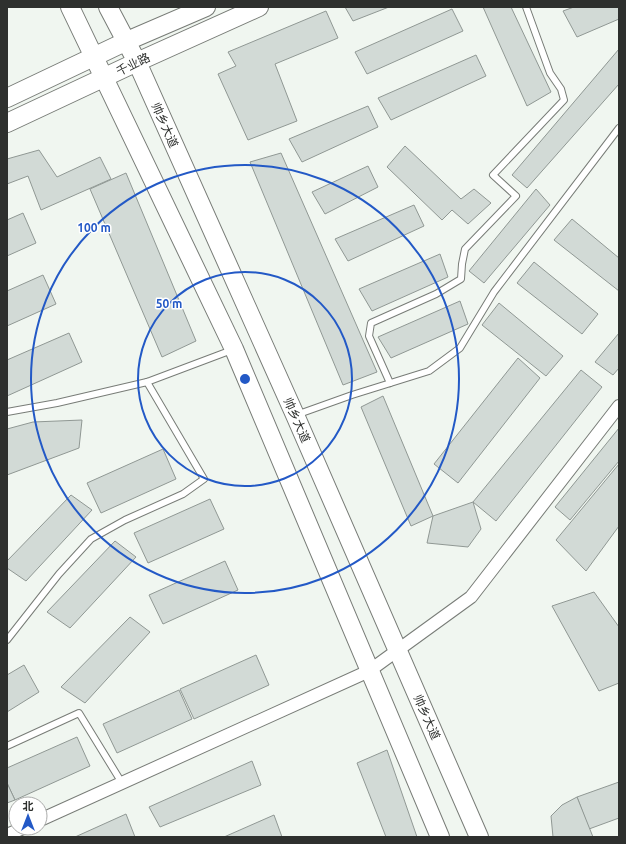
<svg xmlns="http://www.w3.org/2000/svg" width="626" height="844" viewBox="0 0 626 844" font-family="Ubuntu,'Noto Sans SC',sans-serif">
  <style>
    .building { fill: #d2dad6; stroke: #909894 }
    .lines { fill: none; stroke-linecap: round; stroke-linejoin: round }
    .service-casing { stroke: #787c77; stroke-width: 8 }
    .minor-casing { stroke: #787c77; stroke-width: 14 }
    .secondary-casing { stroke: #787c77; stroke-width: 20 }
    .service { stroke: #fff; stroke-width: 6 }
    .minor { stroke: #fff; stroke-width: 12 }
    .secondary { stroke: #fff; stroke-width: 18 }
    .ring { fill: none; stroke: #2359c6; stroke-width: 2 }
    .labels { text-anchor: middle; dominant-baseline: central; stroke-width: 3; stroke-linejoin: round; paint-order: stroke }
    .street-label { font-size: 12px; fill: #2e302e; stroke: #fff }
    .centre { fill: #2359c6; stroke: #fff; stroke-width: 2 }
    .ring-label { font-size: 12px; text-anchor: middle; font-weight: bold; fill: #2359c6; stroke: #fff; stroke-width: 3; stroke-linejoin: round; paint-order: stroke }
  </style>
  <rect width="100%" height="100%" fill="#f0f6f0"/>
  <!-- building -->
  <g class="building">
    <path d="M345 7H389L353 21Z"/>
    <path d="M483 7H511L551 92 527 106Z"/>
    <path d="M574 7H619V19L577 37 563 11Z"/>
    <path d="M452 9 463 31 367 74 355 52Z"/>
    <path d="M326 11 338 38 275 64 297 121 248 140 218 74 236 66 228 52Z"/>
    <path d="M619 49V84L527 188 512 175Z"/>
    <path d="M476 55 486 76 391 120 378 98Z"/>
    <path d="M368 106 378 127 302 162 289 139Z"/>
    <path d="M405 146 461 199 474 189 491 203 468 224 452 210 442 220 387 167Z"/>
    <path d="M39 150 57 177 100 157 111 179 41 210 28 176 7 184V159Z"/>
    <path d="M281 153 377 372 343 385 250 162Z"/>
    <path d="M368 166 378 187 325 214 312 192Z"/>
    <path d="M126 173 196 341 162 357 90 189Z"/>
    <path d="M536 189 550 205 484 283 469 271Z"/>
    <path d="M414 205 424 226 348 261 335 239Z"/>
    <path d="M23 213 36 243 7 256V220Z"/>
    <path d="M572 219 619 258V291L554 240Z"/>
    <path d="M440 254 448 277 372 311 359 289Z"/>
    <path d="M534 262 598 314 582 334 517 283Z"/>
    <path d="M43 275 56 304 7 326V291Z"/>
    <path d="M460 301 468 324 391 358 378 337Z"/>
    <path d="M499 303 563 356 546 376 482 325Z"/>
    <path d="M69 333 82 362 7 396V360Z"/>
    <path d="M619 333V368L613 375 595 362Z"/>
    <path d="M518 358 540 378 458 483 434 464Z"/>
    <path d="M581 370 602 387 496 521 473 502Z"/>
    <path d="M383 396 433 516 411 526 361 407Z"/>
    <path d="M82 420 79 448 7 475V429L33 422Z"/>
    <path d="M619 428V461L570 520 555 507Z"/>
    <path d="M163 449 176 479 101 513 87 483Z"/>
    <path d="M619 464V526L586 571 556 540Z"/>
    <path d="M71 495 92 510 26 581 7 568V561Z"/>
    <path d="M210 499 224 529 148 563 134 533Z"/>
    <path d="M473 502 481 529 468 547 427 543 433 516Z"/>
    <path d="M115 541 136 557 70 628 47 612Z"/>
    <path d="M225 561 238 590 163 624 149 595Z"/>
    <path d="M594 592 619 627V683L599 691 552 606Z"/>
    <path d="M130 617 150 632 85 703 61 687Z"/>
    <path d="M256 655 269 685 194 719 180 689Z"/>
    <path d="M24 665 39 692 7 712V675Z"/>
    <path d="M179 690 192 719 117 753 103 724Z"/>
    <path d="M77 737 90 766 15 800 7 783V768Z"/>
    <path d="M387 750 417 837H386L357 763Z"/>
    <path d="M252 761 261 785 160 827 149 807Z"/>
    <path d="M619 782V818L589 829 577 797Z"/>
    <path d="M7 783 15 800 7 803Z"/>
    <path d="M577 797 593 837H553L551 816 562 805Z"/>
    <path d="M126 814 135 837H75Z"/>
    <path d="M274 815 282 837H224Z"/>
  </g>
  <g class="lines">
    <defs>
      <g id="service">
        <path d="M390 383 369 336 371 323 436 294 461 279 462 264 465 249 516 196 493 175 564 100 561 89 550 73 526 7"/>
        <path d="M7 412 57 403 147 382 232 350"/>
        <path d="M296 415 352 395 429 371 460 348 494 292 619 128"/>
        <path d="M7 640 59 574 91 539 125 520 183 494 204 479 147 382"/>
        <path d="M7 746 79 713 122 783"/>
      </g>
      <g id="minor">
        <path d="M40 820 369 671 471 597 619 406"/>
        <path d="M7 835 23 828"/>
      </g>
      <g id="secondary">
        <path d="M70 7 234 349 440 837"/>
        <path d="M108 7 137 62 295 415 479 837"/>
        <path d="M7 98 127 41 206 7"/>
        <path d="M7 123 137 62 259 7"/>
      </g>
    </defs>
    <!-- service casing -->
    <use href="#service" class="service-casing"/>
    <!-- minor casing -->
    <use href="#minor" class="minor-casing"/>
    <!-- secondary casing -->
    <use href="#secondary" class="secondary-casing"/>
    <!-- service -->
    <use href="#service" class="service"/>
    <!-- minor -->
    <use href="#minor" class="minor"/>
    <!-- secondary -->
    <use href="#secondary" class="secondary"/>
  </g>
  <!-- distance rings -->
  <g class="ring">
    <circle cx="245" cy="379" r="107"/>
    <circle cx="245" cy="379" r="214"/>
  </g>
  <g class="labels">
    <!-- street labels -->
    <g class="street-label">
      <text transform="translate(133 64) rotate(-26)">千业路</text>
      <text transform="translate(165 125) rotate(66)">帅乡大道</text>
      <text transform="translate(297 420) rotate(66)">帅乡大道</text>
      <text transform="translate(427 717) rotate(66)">帅乡大道</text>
    </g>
  </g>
  <circle cx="245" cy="379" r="6" class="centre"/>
  <g class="ring-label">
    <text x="94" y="232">100 m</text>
    <text x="169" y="308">50 m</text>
  </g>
  <!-- border -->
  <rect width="626" height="844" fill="none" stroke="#2e302e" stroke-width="16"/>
  <!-- north arrow -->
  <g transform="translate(28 816)"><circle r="19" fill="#ffffff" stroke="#abacab"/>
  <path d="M0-3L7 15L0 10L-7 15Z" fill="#2359c6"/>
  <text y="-6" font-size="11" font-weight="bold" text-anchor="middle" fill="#2e302e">北</text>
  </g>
</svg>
